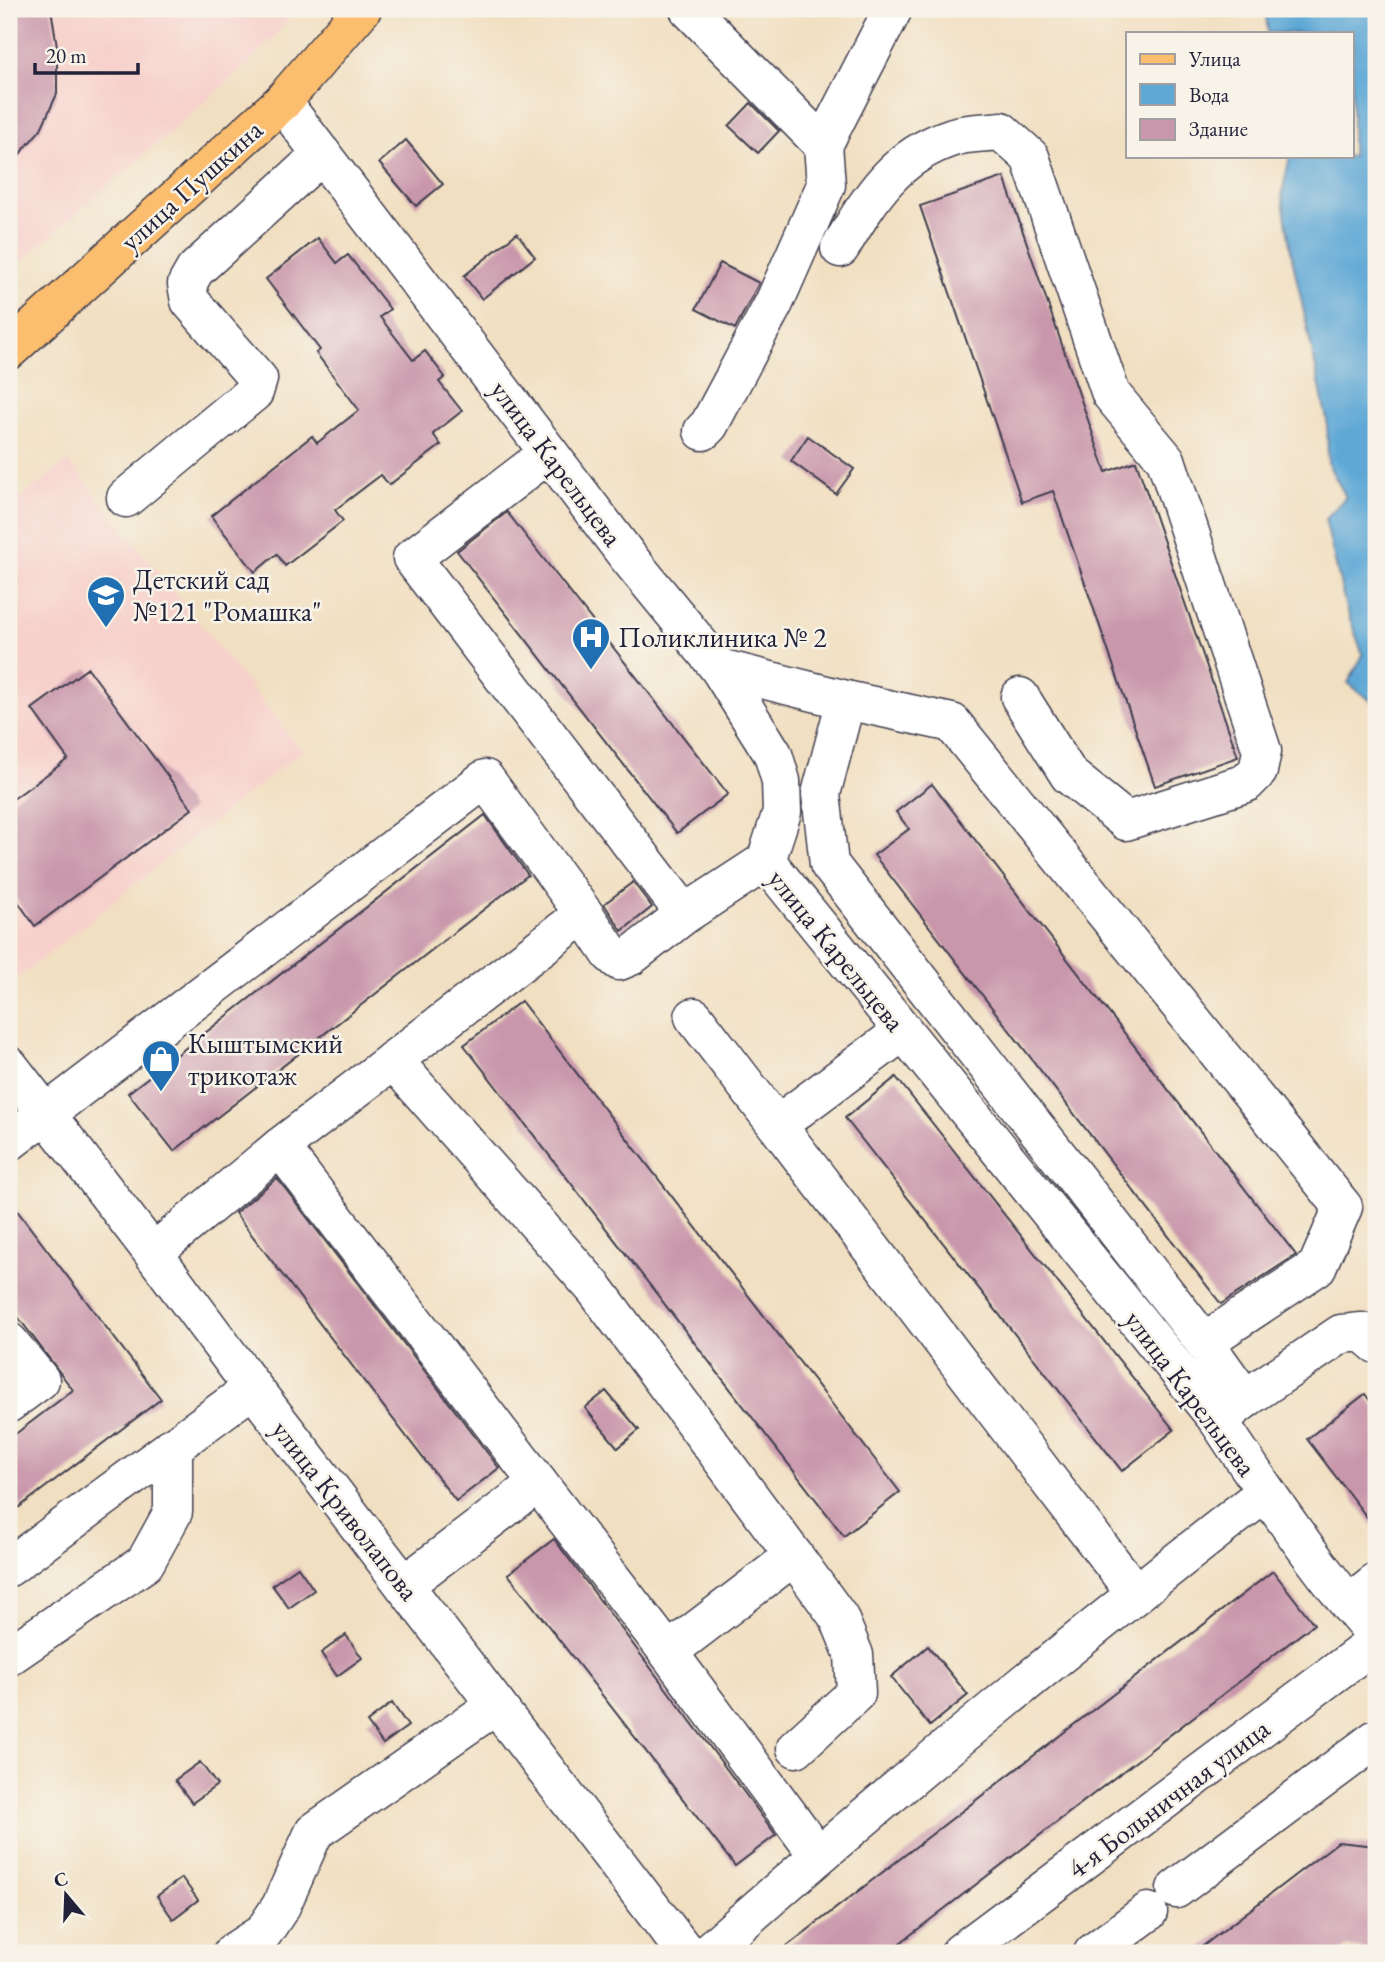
<svg xmlns="http://www.w3.org/2000/svg" width="1385" height="1962" viewBox="0 0 1385 1962" font-family="'EB Garamond',serif">
  <style>
    .built { fill: #f7d0cb }
    .water { fill: #5fa8d6; stroke: #406588; stroke-width: 2 }
    .building { fill: #c997ab }
    .lines { fill: none; stroke-linecap: round; stroke-linejoin: round }
    .minor-casing { stroke: #413e4f; stroke-width: 41 }
    .major-casing { stroke: #413e4f; stroke-width: 41 }
    .minor { stroke: #fff; stroke-width: 38 }
    .major { stroke: #fbbd6e; stroke-width: 38 }
    .labels { text-anchor: middle; dominant-baseline: central; stroke-width: 5; stroke-linejoin: round; paint-order: stroke }
    .street-label { font-size: 28px; fill: #22223b; stroke: #f7f3e8 }
    .poi-label { font-size: 28px; fill: #22223b; stroke: #f7f3e8; text-anchor: start }
  </style>
  <rect width="100%" height="100%" fill="#f7f3e8"/>
  <filter id="ink" filterUnits="userSpaceOnUse"><feTurbulence type="fractalNoise" baseFrequency=".0143" numOctaves="2"/><feDisplacementMap in="SourceGraphic" scale="14" xChannelSelector="R" yChannelSelector="G"/><feConvolveMatrix kernelMatrix="1 2 1 2 8 2 1 2 1" color-interpolation-filters="sRGB"/></filter>
  <filter id="wash" filterUnits="userSpaceOnUse"><feTurbulence type="fractalNoise" baseFrequency=".00686" numOctaves="4" result="noise"/><feDisplacementMap in="SourceGraphic" scale="28" xChannelSelector="R" yChannelSelector="G"/><feGaussianBlur stdDeviation="1.57" result="paint"/><feColorMatrix in="noise" values="0 0 0 0 0 0 0 0 0 0 0 0 0 0 0 0 0 1.4 0 .05"/><feComposite in="paint" operator="in"/></filter>
  <g filter="url(#wash)">
    <rect width="100%" height="100%" fill="#f1dfc1"/>
    <!-- built -->
    <g class="built">
      <path d="M9 9H298L249 64 9 272Z"/>
      <path d="M68 460 302 751 17 979 9 969V508Z"/>
    </g>
    <!-- water -->
    <path class="water" d="M1265 9H1376V714L1375 704 1348 683 1363 655 1346 608 1325 519 1346 497 1328 464 1327 420 1291 252 1282 194 1290 156H1352V33H1268Z"/>
    <g id="blocks">
      <!-- building -->
      <g class="building">
        <path d="M9 9H51L57 46V94L41 129 9 167Z"/>
        <path d="M751 103 779 131 758 153 729 126Z"/>
        <path d="M406 140 443 184 416 206 379 163Z"/>
        <path d="M1004 177 1106 472 1136 461 1238 757 1155 786 1053 491 1022 502 920 206Z"/>
        <path d="M517 233 535 257 482 299 464 276Z"/>
        <path d="M318 238 337 263 348 255 390 309 380 317 413 360 425 351 445 377 439 382 462 411 433 434 441 445 389 485 381 475 335 510 343 521 285 566 277 554 255 572 211 516 312 436 317 443 359 410 316 353 320 350 266 279Z"/>
        <path d="M720 263 759 283 735 329 696 309Z"/>
        <path d="M808 436 854 469 836 494 791 461Z"/>
        <path d="M507 512 728 794 677 833 457 551Z"/>
        <path d="M88 668 192 809 35 926 9 889V802L68 759 32 709Z"/>
        <path d="M932 784 1296 1255 1221 1304 874 855 909 829 896 812Z"/>
        <path d="M485 815 528 875 174 1151 128 1093Z"/>
        <path d="M633 882 652 907 622 931 604 904Z"/>
        <path d="M521 1001 900 1492 844 1536 464 1045Z"/>
        <path d="M896 1077 1174 1430 1122 1471 845 1118Z"/>
        <path d="M277 1178 499 1468 456 1501 235 1213Z"/>
        <path d="M9 1200 161 1399 9 1515V1439L73 1390 9 1305Z"/>
        <path d="M606 1391 639 1430 618 1448 585 1408Z"/>
        <path d="M1365 1394 1376 1409V1529L1307 1439Z"/>
        <path d="M554 1539 776 1835 735 1866 508 1574Z"/>
        <path d="M298 1567 314 1590 289 1608 272 1585Z"/>
        <path d="M1273 1571 1314 1624 887 1953H778Z"/>
        <path d="M346 1635 362 1658 337 1676 321 1653Z"/>
        <path d="M928 1646 968 1695 930 1726 891 1677Z"/>
        <path d="M392 1703 408 1726 383 1744 367 1722Z"/>
        <path d="M200 1762 217 1785 192 1803 175 1780Z"/>
        <path d="M1338 1842 1376 1846V1950L1347 1947 1338 1953H1194Z"/>
        <path d="M182 1878 198 1900 173 1919 157 1896Z"/>
      </g>
    </g>
  </g>
  <g filter="url(#ink)">
    <use href="#blocks" fill-opacity="0" stroke="#413e4f" stroke-width="2"/>
    <g class="lines">
      <defs>
        <g id="minor">
          <path d="M689 9 823 145 893 9"/>
          <path d="M282 102 628 557 719 668 773 754 781 781 782 812 766 861"/>
          <path d="M840 248C870 198 894 156 953 137 967 132 986 133 1001 131L1030 157 1111 394 1166 460 1262 751 1258 771 1246 783 1126 821 1069 775 1020 697"/>
          <path d="M703 431 709 425 774 303 826 185 823 145"/>
          <path d="M549 453 412 558 685 914"/>
          <path d="M126 498 254 392 258 379 190 301 187 284 195 270 322 154"/>
          <path d="M719 668 846 700 952 723 1343 1207 1317 1267 1204 1342 1245 1399 1218 1420"/>
          <path d="M846 700 821 794 829 864 1204 1342"/>
          <path d="M766 861 1218 1420C1267 1494 1317 1569 1376 1636"/>
          <path d="M694 1017 1135 1593"/>
          <path d="M393 1060 595 1289 794 1556 668 1652"/>
          <path d="M9 1066 153 1253 253 1388 686 1953"/>
          <path d="M777 1125 902 1032"/>
          <path d="M9 1142 485 779 584 914"/>
          <path d="M280 1147 668 1652 818 1855"/>
          <path d="M153 1253 280 1147 584 914 611 954 619 961 631 956 685 914 766 861"/>
          <path d="M9 1342 40 1380 9 1403"/>
          <path d="M1245 1399 1341 1334 1362 1332 1376 1344"/>
          <path d="M794 1556 839 1618 854 1655 856 1693 796 1748"/>
          <path d="M9 1567 253 1388"/>
          <path d="M404 1585 538 1483"/>
          <path d="M1349 1605 1376 1583"/>
          <path d="M9 1656 145 1563 173 1512V1446"/>
          <path d="M1176 1889 1376 1739"/>
          <path d="M232 1953 263 1933 281 1906 314 1832 496 1705"/>
          <path d="M707 1953C888 1793 1075 1640 1266 1492"/>
          <path d="M960 1953 1376 1642"/>
          <path d="M1093 1953 1148 1912"/>
        </g>
        <path id="major" d="M9 350 282 102 362 9"/>
      </defs>
      <!-- minor casing -->
      <use href="#minor" class="minor-casing"/>
      <!-- major casing -->
      <use href="#major" class="major-casing"/>
      <!-- minor -->
      <use href="#minor" class="minor"/>
      <!-- major -->
      <use href="#major" class="major"/>
    </g>
  </g>
  <!-- icons -->
  <defs>
    <symbol id="school-pin" viewBox="-11 -11 22 30"><path d="M0 17L-7.5 6A9.5 9.5 0 1 1 7.5 6Z" fill="#1f6fb2" stroke="#f7f3e8"/><path d="M0-5L7-2L0 1L-7-2ZM-4 1L0 2.5L4 1V4Q0 6-4 4Z" fill="#fff"/></symbol>
    <symbol id="hospital-pin" viewBox="-11 -11 22 30"><path d="M0 17L-7.5 6A9.5 9.5 0 1 1 7.5 6Z" fill="#1f6fb2" stroke="#f7f3e8"/><path d="M-5-5h3v3.5h4V-5h3V5h-3V1.5h-4V5h-3Z" fill="#fff"/></symbol>
    <symbol id="shop-pin" viewBox="-11 -11 22 30"><path d="M0 17L-7.5 6A9.5 9.5 0 1 1 7.5 6Z" fill="#1f6fb2" stroke="#f7f3e8"/><path d="M-5-2.5h2.3a2.7 3.5 0 0 1 5.4 0H5L5.5 6h-11ZM-1.5-2.5h3a1.5 2.3 0 0 0-3 0Z" fill="#fff"/></symbol>
  </defs>
  <g fill-rule="evenodd">
    <use href="#school-pin" x="84" y="573" width="44" height="60"/>
    <use href="#hospital-pin" x="569" y="615" width="44" height="60"/>
    <use href="#shop-pin" x="139" y="1037" width="44" height="60"/>
  </g>
  <g class="labels">
    <!-- street labels -->
    <g class="street-label">
      <text transform="translate(191 185) rotate(-42)">улица Пушкина</text>
      <text transform="translate(557 463) rotate(53)">улица Карельцева</text>
      <text transform="translate(837 950) rotate(51)">улица Карельцева</text>
      <text transform="translate(1191 1393) rotate(53)">улица Карельцева</text>
      <text transform="translate(346 1510) rotate(52)">улица Криволапова</text>
      <text transform="translate(1168 1798) rotate(-37)">4-я Больничная улица</text>
    </g>
    <!-- poi labels -->
    <g class="poi-label">
      <text x="133" y="579">Детский сад<tspan x="133" dy="32">№121 "Ромашка"</tspan></text>
      <text x="618" y="637">Поликлиника № 2</text>
      <text x="188" y="1043">Кыштымский<tspan x="188" dy="32">трикотаж</tspan></text>
    </g>
  </g>
  <!-- margin -->
  <rect width="1385" height="1962" fill="none" stroke="#f7f3e8" stroke-width="35"/>
  <!-- legend -->
  <rect x="1126" y="32" width="228" height="126" fill="#f7f3e8" stroke="#a29fa3" stroke-width="2"/>
  <rect x="1140" y="54" width="35" height="10" fill="#fbbd6e" stroke="#a29fa3" stroke-width="2"/>
  <text x="1189" y="66" font-size="21" fill="#22223b">Улица</text>
  <rect x="1140" y="84" width="35" height="21" fill="#5fa8d6" stroke="#a29fa3" stroke-width="2"/>
  <text x="1189" y="102" font-size="21" fill="#22223b">Вода</text>
  <rect x="1140" y="119" width="35" height="21" fill="#c997ab" stroke="#a29fa3" stroke-width="2"/>
  <text x="1189" y="136" font-size="21" fill="#22223b">Здание</text>
  <!-- north arrow -->
  <g transform="translate(66 1895) rotate(341)" stroke="#f7f3e8" stroke-width="5" paint-order="stroke">
  <path d="M0-5L12 26L0 18L-12 26Z" fill="#22223b"/>
  <text y="-10" font-size="19" font-weight="bold" text-anchor="middle" fill="#22223b">С</text>
  </g>
  <!-- scale -->
  <path d="M35 63v10h103v-10" fill="none" stroke="#22223b" stroke-width="3.5"/>
  <text x="46" y="63" font-size="21" fill="#22223b" stroke="#f7f3e8" stroke-width="5" paint-order="stroke">20 m</text>
</svg>
